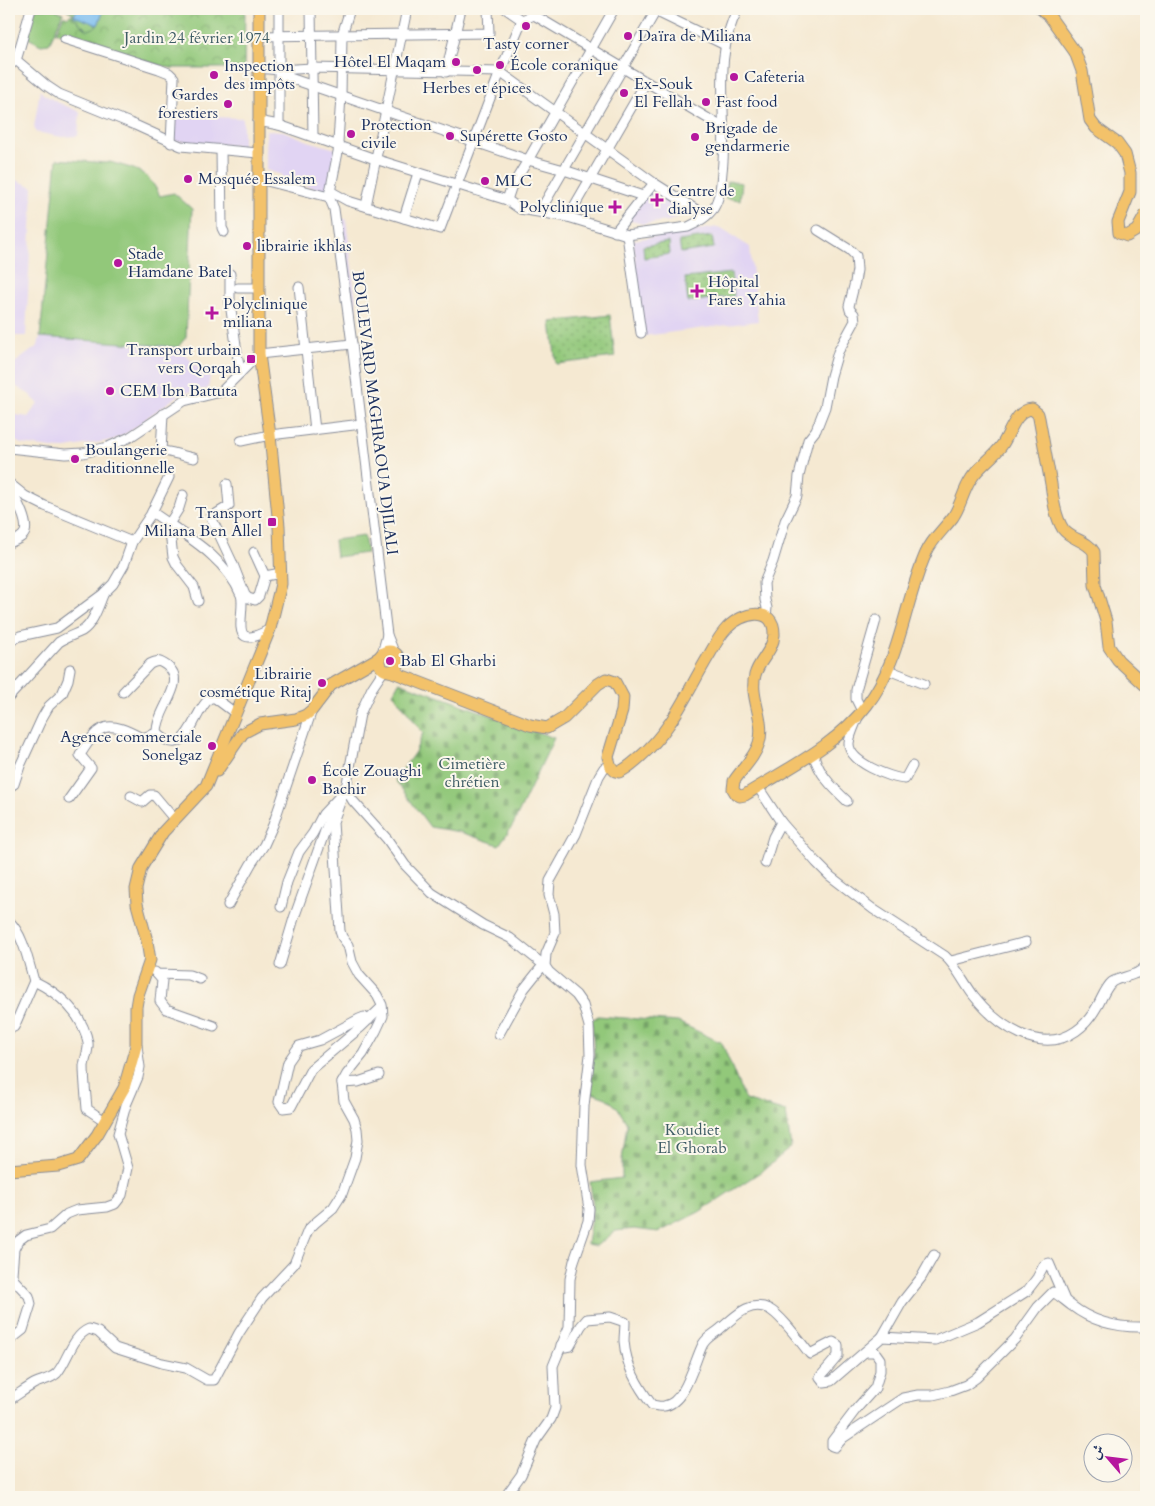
<svg xmlns="http://www.w3.org/2000/svg" width="1155" height="1506" viewBox="0 0 1155 1506" font-family="Cardo,Amiri,serif">
  <style>
    .built { fill: #e1d4f3 }
    .grass { fill: url(#grass-dots); stroke: #567c6c }
    .cemetery { fill: url(#cemetery-stones); stroke: #567c6c }
    .park { fill: url(#park-crowns); stroke: #567c6c }
    .pitch { fill: #92c87a; stroke: #567c6c }
    .water { fill: #7abdf0; stroke: #4a76a7 }
    .lines { fill: none; stroke-linecap: round; stroke-linejoin: round }
    .minor-casing { stroke: #888c98; stroke-width: 11 }
    .major-casing { stroke: #888c98; stroke-width: 13 }
    .minor { stroke: #fff; stroke-width: 9 }
    .major { stroke: #f3c26a; stroke-width: 11 }
    .poi-dot { fill: #b5179e; stroke: #fbf7ec; stroke-width: 2 }
    .labels { text-anchor: middle; dominant-baseline: central; stroke-width: 4; stroke-linejoin: round; paint-order: stroke }
    .poi-label { font-size: 16px; fill: #1b2f5e; stroke: #fbf7ec; text-anchor: start }
    .park-label { font-size: 16px; fill: #3f5d66; stroke: #fbf7ec }
    .street-label { font-size: 16px; fill: #1b2f5e; stroke: #fbf7ec }
  </style>
  <defs>
    <pattern id="grass-dots" width="8" height="8" patternUnits="userSpaceOnUse" patternTransform="scale(1.25)"><rect width="8" height="8" fill="#92c87a"/><path d="M2 2h.1M6 6h.1" fill="none" stroke="#76a367" stroke-width="1.8" stroke-linecap="round"/></pattern>
    <pattern id="cemetery-stones" width="16" height="16" patternUnits="userSpaceOnUse" patternTransform="scale(1.25)"><rect width="16" height="16" fill="#92c87a"/><path d="M2 7V4a2 2 0 0 1 4 0v3zM10 15v-3a2 2 0 0 1 4 0v3z" fill="#76a367"/></pattern>
    <pattern id="park-crowns" width="20" height="18" patternUnits="userSpaceOnUse" patternTransform="scale(1.25)"><rect width="20" height="18" fill="#92c87a"/><path d="M2 6a3 3 0 1 1 6 0M12 15a3 3 0 1 1 6 0" fill="none" stroke="#76a367"/></pattern>
  </defs>
  <rect width="100%" height="100%" fill="#fbf7ec"/>
  <filter id="ink" filterUnits="userSpaceOnUse"><feTurbulence type="fractalNoise" baseFrequency=".02" numOctaves="2"/><feDisplacementMap in="SourceGraphic" scale="10" xChannelSelector="R" yChannelSelector="G"/><feConvolveMatrix kernelMatrix="1 2 1 2 8 2 1 2 1" color-interpolation-filters="sRGB"/></filter>
  <filter id="wash" filterUnits="userSpaceOnUse"><feTurbulence type="fractalNoise" baseFrequency=".0096" numOctaves="4" result="noise"/><feDisplacementMap in="SourceGraphic" scale="20" xChannelSelector="R" yChannelSelector="G"/><feGaussianBlur stdDeviation="1.12" result="paint"/><feColorMatrix in="noise" values="0 0 0 0 0 0 0 0 0 0 0 0 0 0 0 0 0 1.4 0 .05"/><feComposite in="paint" operator="in"/></filter>
  <g filter="url(#wash)">
    <rect width="100%" height="100%" fill="#f5e9d2"/>
    <!-- built -->
    <g class="built">
      <path d="M40 90 43 94 57 102 80 112 78 136 62 137 36 132 34 127Z"/>
      <path d="M175 116 243 118V146L175 141Z"/>
      <path d="M266 130 283 131 308 141 336 149 326 192 281 177 282 175 266 170Z"/>
      <path d="M9 177 33 187 26 336H9Z"/>
      <path d="M653 187 688 213 669 221 643 224 627 220Z"/>
      <path d="M342 219H346L357 309 353 310Z"/>
      <path d="M718 227 750 247 758 321 644 336 638 281 633 265 636 264 633 240Z"/>
      <path d="M40 337 178 347 196 366 211 369 208 389 182 393 149 416 132 430 113 440 60 449 21 444 9 437 10 414 28 417 38 403 29 394 10 383 9 367 38 346Z"/>
    </g>
    <!-- grass -->
    <g class="grass">
      <path d="M712 236 714 248 681 253 679 241Z"/>
      <path d="M669 242 670 254 644 258 643 246Z"/>
      <path d="M731 273 734 296 688 302 685 278Z"/>
      <path d="M610 315 615 357 556 364 551 322Z"/>
    </g>
    <!-- cemetery -->
    <g class="cemetery">
      <path d="M399 682 554 738 513 825 499 845 460 832 430 827 395 780 415 752 423 733 393 693Z"/>
      <path d="M598 1016 678 1022 722 1043 745 1100 786 1112 791 1147 765 1169 699 1212 659 1232 634 1229 616 1231 596 1246 587 1244 593 1205 590 1182 622 1178V1160L627 1124 618 1108 606 1098 589 1092 594 1054 592 1020Z"/>
    </g>
    <!-- park -->
    <path class="park" d="M104 9H245L244 68H171L119 54 56 32 64 15 67 17 74 13 80 24 98 25Z"/>
    <!-- pitch -->
    <g class="pitch">
      <path d="M36 9H54L63 13 49 44 41 45 28 38 27 30Z"/>
      <path d="M68 9H104C101 19 99 28 88 30L80 24 78 20 73 18V13L67 10Z"/>
      <path d="M57 159 106 163 110 162C136 170 147 169 160 196L174 193 192 209 186 337 178 347 40 337Z"/>
      <path d="M728 181 742 183 740 200 725 198Z"/>
      <path d="M364 536 367 553 336 557 334 540Z"/>
    </g>
    <!-- water -->
    <path class="water" d="M77 9H95L103 12 98 25 74 16Z"/>
  </g>
  <g filter="url(#ink)">
    <g class="lines">
      <defs>
        <g id="minor">
          <path d="M279 9V125"/>
          <path d="M311 9 313 136"/>
          <path d="M506 9 522 20"/>
          <path d="M651 9 725 45"/>
          <path d="M534 15 724 128"/>
          <path d="M259 36 489 33 488 9"/>
          <path d="M65 39 159 69 169 73 174 78 171 143"/>
          <path d="M16 60 47 86 59 94 135 125 181 146 258 153"/>
          <path d="M9 66 16 60 18 54 31 9"/>
          <path d="M258 68 279 70 312 68 500 72 654 183 706 216"/>
          <path d="M279 70 284 76 528 160 564 170 643 196"/>
          <path d="M446 72 461 9"/>
          <path d="M258 121 279 125 375 159 507 200 520 209 568 217 627 235 688 227C697 223 707 217 713 209 720 198 721 185 722 172 729 119 711 58 738 9"/>
          <path d="M221 149 222 228 224 232"/>
          <path d="M259 179 329 197"/>
          <path d="M330 191 348 201 440 229 500 72 522 20 534 15"/>
          <path d="M329 197 334 209 352 344 387 635 394 652"/>
          <path d="M329 197 339 147 338 142 341 96 342 35 350 9"/>
          <path d="M507 200 511 188 528 160 614 9"/>
          <path d="M366 206 407 9"/>
          <path d="M540 211 657 9"/>
          <path d="M568 217 646 82"/>
          <path d="M404 218 418 173"/>
          <path d="M615 232 654 183"/>
          <path d="M627 235 641 333"/>
          <path d="M230 274V303L240 373"/>
          <path d="M299 287 315 430"/>
          <path d="M238 288H259"/>
          <path d="M163 414 161 451C167 450 185 457 194 458"/>
          <path d="M241 441 270 435 362 424"/>
          <path d="M9 448 65 454 83 453 108 447 130 437 184 401 221 392 259 354 352 344"/>
          <path d="M9 483 25 496 45 506 132 542"/>
          <path d="M227 484 229 506 211 517 232 562 245 595 248 598 255 600 259 596 265 576 281 573"/>
          <path d="M183 495 179 508 169 524 173 557 177 565 194 587 198 601"/>
          <path d="M152 512C184 535 225 556 241 595 245 605 236 631 245 636 252 640 264 632 270 629"/>
          <path d="M9 543C14 541 23 538 25 532 29 521 14 496 9 486"/>
          <path d="M254 552 265 576"/>
          <path d="M766 616 767 608 765 600 764 583 773 561 785 521 797 496 799 476 808 440 816 430 825 407 831 376 838 352 855 321 854 314 850 310 849 306 855 282 857 270 856 256 850 250 818 230"/>
          <path d="M9 642 20 636 57 628 103 594 113 584 124 565 132 542 151 514 169 477"/>
          <path d="M382 654 387 635"/>
          <path d="M886 669 924 684"/>
          <path d="M123 692 150 664C158 660 160 661 167 666 189 682 156 709 157 733 188 763 192 712 210 698H215L235 713"/>
          <path d="M9 697 59 642C67 637 74 635 82 631 93 624 98 607 103 595"/>
          <path d="M862 711 856 699V690L876 620"/>
          <path d="M858 717C855 725 850 734 849 743 848 762 890 778 905 779L912 766"/>
          <path d="M813 753C819 774 831 786 847 801"/>
          <path d="M9 787 14 784 20 766 42 718 49 706 62 694 68 680 70 669"/>
          <path d="M758 787 781 822 816 862 830 876 873 909 945 956C957 967 964 983 974 996 997 1025 1040 1056 1076 1031 1085 1025 1093 1014 1098 1005 1102 998 1106 987 1112 982 1118 978 1127 977 1134 974 1138 973 1143 969 1146 966"/>
          <path d="M344 789 345 788 353 801 387 839 405 865 432 893 483 925 510 938 545 966 540 969 524 989 499 1034"/>
          <path d="M131 796 142 802 150 795H154L175 820"/>
          <path d="M69 799 91 768 80 755C100 722 108 720 142 738L157 733"/>
          <path d="M765 863 773 837 781 822"/>
          <path d="M228 905 251 864 264 845 273 825 312 710"/>
          <path d="M281 907 287 882 299 852 313 833 323 814 340 796"/>
          <path d="M9 921C24 936 28 961 34 981 59 993 83 1014 88 1043 89 1050 85 1058 84 1066 84 1080 86 1095 87 1109L105 1121"/>
          <path d="M951 961 1026 942"/>
          <path d="M280 965 294 918 331 814"/>
          <path d="M155 972 157 974 189 975 200 979"/>
          <path d="M157 974 162 980 160 1001 166 1009 214 1026"/>
          <path d="M369 1020 364 1017 359 1019 320 1040 299 1046 288 1062 279 1102 283 1108 291 1107 311 1069 361 1027 382 1007"/>
          <path d="M9 1028 14 1027 34 981"/>
          <path d="M342 1083 358 1082 379 1075"/>
          <path d="M882 1337 902 1302 921 1278 934 1255"/>
          <path d="M9 1341 23 1330 31 1304 29 1296 14 1280 12 1274 14 1249 18 1241 26 1235 50 1229 67 1214 77 1210 107 1207 115 1204 122 1195 128 1168 118 1134 126 1105 138 1077 140 1067 137 1046"/>
          <path d="M561 1345 565 1347 570 1346 581 1326 587 1319 610 1317 625 1322C625 1329 624 1335 624 1341 626 1366 637 1385 652 1405 655 1405 660 1407 664 1406 686 1403 694 1361 703 1344 707 1337 714 1334 720 1329 734 1318 749 1299 769 1309 782 1316 801 1343 810 1354L833 1342 838 1345V1356L820 1377 824 1382 831 1381 882 1337 935 1340 978 1322 1027 1291 1037 1278 1044 1265 1049 1263 1064 1298"/>
          <path d="M865 1352H875L880 1359V1371L875 1388 857 1408 832 1441V1446L835 1447 843 1438 903 1398 918 1395H933L950 1391 966 1385 976 1378 1015 1339 1038 1307 1053 1292C1060 1296 1065 1301 1072 1306 1094 1323 1119 1328 1146 1327"/>
          <path d="M9 1400C17 1395 24 1390 32 1385 40 1380 50 1380 57 1373 68 1360 72 1336 89 1329L98 1332 115 1348 162 1363 186 1368 207 1380H214L239 1333 262 1298 294 1264 308 1230 315 1223 333 1208 342 1194 355 1158 358 1140 357 1129 354 1119 344 1101 342 1083 347 1074 363 1054 376 1031 383 1016 382 1005 377 995 359 975 352 962 348 945 342 937 340 931 333 822 347 783 360 714 372 688 384 670"/>
          <path d="M505 1497 521 1475 536 1440 551 1419 555 1408 553 1366 569 1327 570 1279 574 1261 588 1221 589 1209 582 1165 584 1106 590 1055 589 1026 583 1005 576 995 549 972 545 966 546 954 555 933 554 914 549 895 550 881 576 834 599 776 604 768 610 764"/>
        </g>
        <g id="major">
          <path d="M1041 9 1050 17 1075 52 1082 71 1090 120 1096 128 1117 143 1125 154 1130 173V192L1118 222 1119 233 1127 236 1137 230 1146 214"/>
          <circle cx="389" cy="661" r="10"/>
          <path d="M390 671 530 725 547 728 564 718 598 684 606 679 615 682 623 697 622 711 608 757 611 767 615 771 619 772C627 769 634 762 640 757 672 730 687 692 708 657 714 647 719 636 727 628 741 613 775 604 774 635 773 651 759 660 755 675 749 697 766 721 759 743 755 757 742 769 734 781L733 789 736 794 740 796 745 795C788 768 836 746 867 705 901 661 904 602 926 553 932 539 944 529 953 517 961 505 963 491 971 479 979 466 993 458 1002 445 1010 434 1015 410 1032 409L1038 414 1039 418C1043 440 1047 462 1051 484 1053 499 1055 516 1063 529 1071 540 1087 540 1094 552L1095 585 1106 621 1109 647 1118 660 1146 686"/>
          <path d="M217 771 243 733 260 724 296 719 306 715 312 710 331 685 380 657"/>
          <path d="M9 1170 58 1166 78 1160 97 1135 124 1088 136 1046V1007L138 995 150 960 147 941 137 904 136 889 141 868 163 832 206 786 270 629 281 584 279 526 270 435 259 354V9"/>
        </g>
      </defs>
      <!-- minor casing -->
      <use href="#minor" class="minor-casing"/>
      <!-- major casing -->
      <use href="#major" class="major-casing"/>
      <!-- minor -->
      <use href="#minor" class="minor"/>
      <!-- major -->
      <use href="#major" class="major"/>
    </g>
  </g>
  <!-- markers -->
  <g class="poi-dot">
    <circle cx="526" cy="26" r="5"/>
    <circle cx="628" cy="36" r="5"/>
    <circle cx="456" cy="62" r="5"/>
    <circle cx="500" cy="65" r="5"/>
    <circle cx="477" cy="70" r="5"/>
    <circle cx="214" cy="75" r="5"/>
    <circle cx="734" cy="77" r="5"/>
    <circle cx="624" cy="93" r="5"/>
    <circle cx="706" cy="102" r="5"/>
    <circle cx="228" cy="104" r="5"/>
    <circle cx="351" cy="134" r="5"/>
    <circle cx="450" cy="136" r="5"/>
    <circle cx="695" cy="137" r="5"/>
    <circle cx="188" cy="179" r="5"/>
    <circle cx="485" cy="181" r="5"/>
    <path d="M654.5 192.5h5v5h5v5h-5v5h-5v-5h-5v-5h5z"/>
    <path d="M612.5 199.5h5v5h5v5h-5v5h-5v-5h-5v-5h5z"/>
    <circle cx="247" cy="246" r="5"/>
    <circle cx="118" cy="263" r="5"/>
    <path d="M694.5 283.5h5v5h5v5h-5v5h-5v-5h-5v-5h5z"/>
    <path d="M209.5 305.5h5v5h5v5h-5v5h-5v-5h-5v-5h5z"/>
    <rect x="246" y="354" width="10" height="10" rx="2.5"/>
    <circle cx="110" cy="391" r="5"/>
    <circle cx="75" cy="459" r="5"/>
    <rect x="267" y="517" width="10" height="10" rx="2.5"/>
    <circle cx="390" cy="661" r="5"/>
    <circle cx="322" cy="683" r="5"/>
    <circle cx="212" cy="746" r="5"/>
    <circle cx="312" cy="780" r="5"/>
  </g>
  <g class="labels">
    <!-- poi labels -->
    <g class="poi-label">
      <text x="638" y="36">Daïra de Miliana</text>
      <text x="526" y="44" text-anchor="middle">Tasty corner</text>
      <text x="446" y="62" text-anchor="end">Hôtel El Maqam</text>
      <text x="510" y="65">École coranique</text>
      <text x="224" y="66">Inspection<tspan x="224" dy="18">des impôts</tspan></text>
      <text x="744" y="77">Cafeteria</text>
      <text x="634" y="84">Ex-Souk<tspan x="634" dy="18">El Fellah</tspan></text>
      <text x="477" y="88" text-anchor="middle">Herbes et épices</text>
      <text x="218" y="95" text-anchor="end">Gardes<tspan x="218" dy="18">forestiers</tspan></text>
      <text x="716" y="102">Fast food</text>
      <text x="361" y="125">Protection<tspan x="361" dy="18">civile</tspan></text>
      <text x="705" y="128">Brigade de<tspan x="705" dy="18">gendarmerie</tspan></text>
      <text x="460" y="136">Supérette Gosto</text>
      <text x="198" y="179">Mosquée Essalem</text>
      <text x="495" y="181">MLC</text>
      <text x="668" y="191">Centre de<tspan x="668" dy="18">dialyse</tspan></text>
      <text x="604" y="207" text-anchor="end">Polyclinique</text>
      <text x="257" y="246">librairie ikhlas</text>
      <text x="128" y="254">Stade<tspan x="128" dy="18">Hamdane Batel</tspan></text>
      <text x="708" y="282">Hôpital<tspan x="708" dy="18">Fares Yahia</tspan></text>
      <text x="223" y="304">Polyclinique<tspan x="223" dy="18">miliana</tspan></text>
      <text x="241" y="350" text-anchor="end">Transport urbain<tspan x="241" dy="18">vers Qorqah</tspan></text>
      <text x="120" y="391">CEM Ibn Battuta</text>
      <text x="85" y="450">Boulangerie<tspan x="85" dy="18">traditionnelle</tspan></text>
      <text x="262" y="513" text-anchor="end">Transport<tspan x="262" dy="18">Miliana Ben Allel</tspan></text>
      <text x="400" y="661">Bab El Gharbi</text>
      <text x="312" y="674" text-anchor="end">Librairie<tspan x="312" dy="18">cosmétique Ritaj</tspan></text>
      <text x="202" y="737" text-anchor="end">Agence commerciale<tspan x="202" dy="18">Sonelgaz</tspan></text>
      <text x="322" y="771">École Zouaghi<tspan x="322" dy="18">Bachir</tspan></text>
    </g>
    <!-- park labels -->
    <g class="park-label">
      <text x="197" y="38">Jardin 24 février 1974</text>
      <text x="472" y="764">Cimetière<tspan x="472" dy="18">chrétien</tspan></text>
      <text x="692" y="1130">Koudiet<tspan x="692" dy="18">El Ghorab</tspan></text>
    </g>
    <!-- street labels -->
    <g class="street-label">
      <text transform="translate(375 413) rotate(83)">BOULEVARD MAGHRAOUA DJILALI</text>
    </g>
  </g>
  <!-- margin -->
  <rect width="1155" height="1506" fill="none" stroke="#fbf7ec" stroke-width="30"/>
  <!-- north arrow -->
  <g transform="translate(1108 1458) rotate(298)"><circle r="24" fill="#fbf7ec" stroke="#a1a7b3"/>
  <path d="M0-4L9 19L0 12L-9 19Z" fill="#b5179e"/>
  <text y="-8" font-size="14" font-weight="bold" text-anchor="middle" fill="#1b2f5e">ش</text>
  </g>
</svg>
